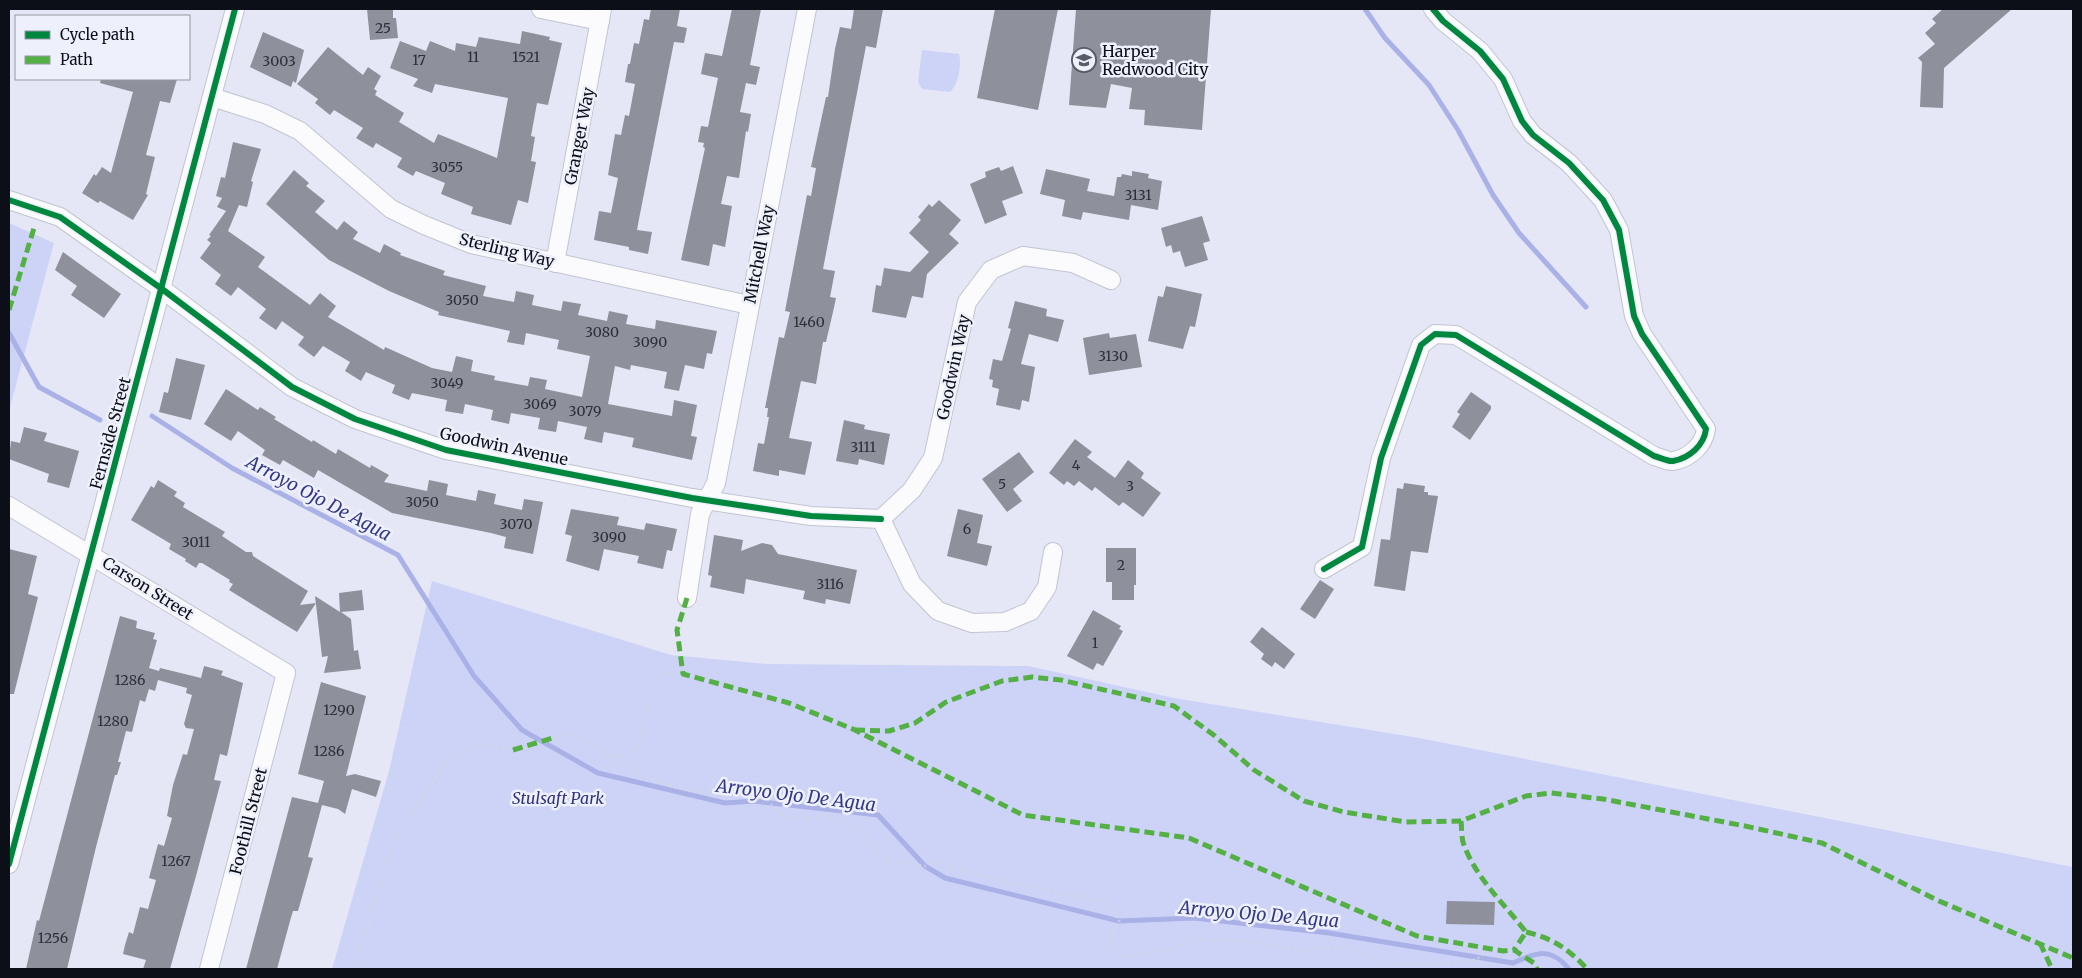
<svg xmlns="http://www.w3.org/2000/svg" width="2082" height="978" viewBox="0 0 2082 978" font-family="Merriweather,serif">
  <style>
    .green { fill: #cdd3f7 }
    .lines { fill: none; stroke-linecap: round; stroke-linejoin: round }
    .stream { stroke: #aab1e7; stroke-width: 5 }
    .building { fill: #8e909b }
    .street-casing { stroke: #c2c4d0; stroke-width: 20 }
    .path { stroke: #d7d7dc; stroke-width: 3; stroke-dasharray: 1 4; stroke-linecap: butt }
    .street { stroke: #fbfbfe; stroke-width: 18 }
    .quiet { stroke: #54b045; stroke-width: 5; stroke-dasharray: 10 5; stroke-linecap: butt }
    .cycleway-casing { stroke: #eef1fc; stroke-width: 9 }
    .cycleway { stroke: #00873e; stroke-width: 6 }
    .labels { text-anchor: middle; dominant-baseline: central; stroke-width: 5; stroke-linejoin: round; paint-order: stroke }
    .number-label { font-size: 14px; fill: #2d2f39 }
    .poi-label { font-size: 16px; fill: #0d0f18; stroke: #eef1fc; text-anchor: start }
    .street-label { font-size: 16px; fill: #0d0f18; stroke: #eef1fc }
    .park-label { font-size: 16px; font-style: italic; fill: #313284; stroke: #eef1fc }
    .water-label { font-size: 18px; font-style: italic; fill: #353789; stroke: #eef1fc }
  </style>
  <rect width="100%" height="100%" fill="#e5e7f6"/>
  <!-- green -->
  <g class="green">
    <path d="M922 50 959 54C962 65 958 85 950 92L922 89 918 82Z"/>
    <path d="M9 223 54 243 9 411Z"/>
    <path d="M432 581 671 655 768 664 1028 666 1174 698 1419 738 2073 867V969H332L389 771Z"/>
  </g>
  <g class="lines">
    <!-- stream -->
    <g class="stream">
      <path d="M1365 9 1385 38 1429 85 1458 130 1493 195 1519 233 1586 307"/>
      <path d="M9 333 39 387 100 420"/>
      <path d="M152 416 232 468 398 555 474 676 522 730 598 773 725 803 753 801 878 815 925 866 945 878 1119 921 1194 918 1329 933 1513 963C1537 952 1551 947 1569 969"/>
    </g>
  </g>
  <!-- building -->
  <g class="building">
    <path d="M367 9H393V18H396L398 38 370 40Z"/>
    <path d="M651 9H680L677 26 687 28 684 43 674 42 639 219 637 230 652 232 648 254 629 250V247L594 240 599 211 611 213 618 178 608 175 612 151 615 134 621 135 625 115 629 116 635 84 625 82 628 64H630L634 43 639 44 644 19 649 20Z"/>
    <path d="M732 9H761L750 65 760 67 756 85 746 83 740 112 751 114 748 132 746 131 739 178 727 176 721 204 732 206 725 247 713 244 709 266 681 260 705 148 703 147 704 143 698 142 701 126 708 127 718 78 701 74 705 53 722 56Z"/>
    <path d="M854 9H883L876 48 866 46 823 269 835 271 830 297 836 298 833 312 826 342H823L816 384 801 381 789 438 812 442 805 475 779 470V476L753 471 758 443 764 444 769 417H767L768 408H765L779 337 784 338 790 312 785 311 807 195 811 196 816 168 811 167 826 97H828L835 49 840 27 851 29Z"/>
    <path d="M995 9H1058L1038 110 977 98Z"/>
    <path d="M1076 9H1211L1202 130 1144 125 1145 110 1129 109 1132 88 1111 84 1106 108 1069 105Z"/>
    <path d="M1943 9H2012L1944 68 1943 108 1920 107 1922 62 1918 58 1935 44 1925 33 1936 23 1932 19Z"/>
    <path d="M522 31 550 37 549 40 562 43 548 105 537 103 531 136 535 137 531 161 536 162 528 203 518 200 511 225 471 214 473 207 441 194 445 183 416 171 413 176 397 167 402 158 376 143 373 148 356 138 363 128 334 110 330 115 315 103 318 99 297 84 328 47 363 75 368 67 381 76 374 89 377 91 375 95 404 113 399 122 434 143 438 134 497 158 508 98 435 84 432 93 413 86 418 79 390 68 400 41 426 51 430 41 455 51 456 43 476 47 479 37 520 44Z"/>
    <path d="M263 32 304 50 296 83 293 81 291 87 250 67Z"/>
    <path d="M101 79H177L170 103 160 101 146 155 155 157 146 194 148 195 133 220 100 201 98 203 82 193 94 174 96 176 102 167 111 173 133 92 100 83Z"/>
    <path d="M233 142 261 149 251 181 253 182 247 207 239 205 228 231 265 257 258 267 310 305 320 293 336 306 328 317 384 350 385 347 432 368 452 372 456 356 473 360 471 371 495 376 494 380 528 386 530 377 547 380 545 389 582 397 590 356 557 349 559 340 526 333 524 345 507 342 510 331 438 315 439 312 389 291 329 260 266 204 294 170 309 183 306 186 325 201 315 212 337 230 344 221 358 232 353 239 380 253 384 244 401 253 400 255 445 271 443 275 486 286 483 296 514 302 516 291 534 295 532 305 561 311 563 301 581 304 578 315 607 321 609 311 628 315 626 324 655 329 656 320 717 331 712 354 707 353 704 369 685 365 679 391 664 388 667 372 631 365 630 370 615 366 608 404 672 416 674 400 697 405 691 436 697 437 692 460 632 447 634 438 604 432 602 443 584 439 587 427 558 421 556 432 538 429 540 418 511 413 509 424 491 420 493 410 465 404 463 414 445 411 447 400 412 393 409 400 392 393 395 385 366 372 361 381 345 371 350 362 323 346 314 357 298 345 304 337 282 321 276 330 259 318 266 309 238 287 231 296 215 284 221 275 200 258 211 243 207 240 211 236 209 235 226 211 217 207 222 198 216 196 221 177 225 178Z"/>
    <path d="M1013 166 1023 193 1002 201 1007 215 985 224 970 184 986 177 985 172 999 167 1001 171Z"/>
    <path d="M1046 169 1090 179 1087 191 1114 196 1117 177H1121L1122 174 1132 176V171L1149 174 1148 178 1162 181 1158 210 1131 205 1129 220 1083 212 1081 220 1062 216 1065 200 1040 194Z"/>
    <path d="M939 200 961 220 949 234 959 243 927 274 923 298 912 296 906 318 872 312 876 285 881 286 884 268 910 272 929 252 909 233 921 220 918 217 929 204 932 207Z"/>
    <path d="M1202 216 1210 241 1203 243 1208 260 1185 267 1180 251 1173 253 1171 245 1166 247 1161 228Z"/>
    <path d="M63 252 121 294 104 318 71 295 77 286 55 270Z"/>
    <path d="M1166 286 1202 294 1195 327 1190 326 1183 349 1148 341 1158 296 1163 297Z"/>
    <path d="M1015 301 1047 309 1046 316 1064 320 1058 342 1029 334 1021 364 1035 367 1029 402 1022 400 1020 410 996 405 999 389 992 387 993 380 989 379 993 359 1002 361 1011 329 1008 328Z"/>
    <path d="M1109 333 1110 338 1136 334 1142 367 1089 375 1083 338Z"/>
    <path d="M176 358 205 365 191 420 159 412 164 392 168 393Z"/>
    <path d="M226 389 258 410 260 407 276 417 274 419 312 442 313 440 336 454 338 449 370 468 371 465 389 475 384 482 427 491 429 480 448 484 446 495 476 501 478 490 496 494 494 504 522 510 524 499 543 502 533 554 504 548 506 537 491 533 392 513 318 470 314 478 283 460 280 465 262 455 265 450 238 431 231 441 204 424Z"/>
    <path d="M1471 392 1491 406V409L1470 440 1452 427 1460 414 1457 412Z"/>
    <path d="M844 420 865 425 864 429 890 434 884 465 859 459 858 465 836 461Z"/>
    <path d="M24 427 47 433 44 441 79 451 69 488 47 482 49 474 9 459 11 441 20 443Z"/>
    <path d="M1075 439 1092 452 1087 457 1115 478 1128 460 1144 473 1141 478 1161 493 1143 517 1123 502 1119 506 1095 487 1092 491 1079 481 1074 486 1067 481 1064 485 1049 473Z"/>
    <path d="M1019 452 1034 472 1013 489 1022 501 1007 512 982 479Z"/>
    <path d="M158 480 177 492 174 496 185 503 183 507 225 532 222 536 246 552H252L253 556 308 591 300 605 316 603 297 632 229 590 233 584 229 582 230 580 202 563H199L196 568 185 561 186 559 169 549 171 544 131 520 151 486 154 488Z"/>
    <path d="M1404 483 1425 486 1424 492H1428V495L1438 496 1428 553 1411 551 1405 591 1374 586 1381 539 1390 540 1397 488 1403 489Z"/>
    <path d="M571 509 619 517 617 525 644 530 646 523 677 529 672 551 667 550 663 569 637 563 639 556 604 549 599 571 566 561 572 536 565 534Z"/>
    <path d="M958 509 983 515 977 543 992 546 987 566 947 556Z"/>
    <path d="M714 535 743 540 741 551 762 543 772 545 778 554 857 570 850 604 826 599 825 604 803 599 805 591 746 579 744 594 710 587 712 576 708 575Z"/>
    <path d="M1106 548H1136V585H1134V600H1112V582H1106Z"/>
    <path d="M9 549 37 556 28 594 38 597 14 694H9Z"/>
    <path d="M1320 580 1334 589 1315 619 1300 609Z"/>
    <path d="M362 590 364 610 341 612 351 619 354 651 358 650 361 669 324 673 328 656 322 657 315 596 340 612 339 593Z"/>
    <path d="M1093 610 1121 626 1119 629 1123 631 1103 666 1097 663 1093 670 1067 656Z"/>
    <path d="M120 616 137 621 136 628 155 633 153 639 157 640 149 668 159 671 160 668 201 678 204 666 223 671 221 675 243 683 227 756 220 754 214 780 221 781 196 876 170 969H143L146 960 123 954 125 945 129 932 133 934 140 907 148 909 156 880 149 878 158 844 164 846 172 818 167 816 173 785 183 754 187 755 194 729 186 728 184 724 192 695 186 693 187 688 158 680 155 691 149 689 145 702 140 700 132 732 126 731 118 762H121L117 775H115L96 847 67 969H26L37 920 39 921Z"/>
    <path d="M1262 627 1295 654 1284 669 1275 662 1272 667 1261 659 1264 654 1250 642Z"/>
    <path d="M321 682 366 696 346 776 355 774 381 781 376 797 352 789 345 814 338 809 322 805 308 857 313 858 298 911H293L290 921 277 969H246L292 797 318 803 324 781 298 774Z"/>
    <path d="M1447 901 1495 902 1494 925 1446 924Z"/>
  </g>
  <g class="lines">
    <defs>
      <g id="street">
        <path d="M541 9 600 21"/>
        <path d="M212 97 265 114 300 131 391 209 424 225 471 244 749 305"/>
        <path d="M9 200 60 217 162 289 292 387 355 419 446 450 692 498 811 516 881 519"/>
        <path d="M555 263 602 9"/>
        <path d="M9 506 286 673 209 969"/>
        <path d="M881 519 912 490 933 458 967 302 991 270 1023 256 1073 263 1111 280"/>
        <path d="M881 519 912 584 938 611 972 623 1005 622 1031 611 1047 587 1053 552"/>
        <path d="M1324 569 1362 547 1381 458 1421 345 1435 334 1456 335 1654 456C1659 457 1668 462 1673 461 1690 458 1704 445 1706 429L1642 334 1634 316 1619 230 1603 200 1569 163 1533 135 1522 121 1503 79 1480 51 1443 21 1433 9"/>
        <path d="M687 598 700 514 716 483 807 9"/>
        <path d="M9 864 235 9"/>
      </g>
    </defs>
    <!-- street casing -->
    <use href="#street" class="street-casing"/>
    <!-- path -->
    <g class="path">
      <path d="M556 737 567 734 582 739 613 756 627 753 638 746C646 722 647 698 660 676L670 672 683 674"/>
      <path d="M613 756C640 780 680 791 716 795 733 797 749 795 766 798L779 813 788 818 799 819 826 816 849 824 861 832 878 852 892 861 925 866 940 861 956 869 1026 886 1104 901 1119 921 1112 932 1111 945 1122 958 1174 948 1195 937 1216 941H1245L1299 950 1349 946 1385 964 1467 963 1480 957 1489 949"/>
      <path d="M354 969 395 835 451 757 478 744 513 750"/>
    </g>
    <!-- street -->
    <use href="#street" class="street"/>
    <!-- quiet -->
    <g class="quiet">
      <path d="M9 310 34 228"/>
      <path d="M687 598 677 630 683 674 789 703 855 730 1023 815 1189 838 1417 936 1503 951 1514 950 1534 963 1537 969"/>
      <path d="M855 730 889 731 915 723 946 702 1002 681 1032 677 1061 680 1174 706 1215 736 1254 770 1304 801 1344 812 1406 822 1461 821 1526 796 1551 793 1603 799 1745 826 1822 843 1939 901 2073 958"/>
      <path d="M513 750 556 737"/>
      <path d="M1461 821C1462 829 1461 838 1464 845 1476 878 1505 905 1526 932L1514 950"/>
      <path d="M1526 932C1552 938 1569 949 1587 969"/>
      <path d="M2040 943 2052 969"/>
    </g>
    <defs>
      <g id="cycleway">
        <path d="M9 200 60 217 162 289 292 387 355 419 446 450 692 498 811 516 881 519"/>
        <path d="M1324 569 1362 547 1381 458 1421 345 1435 334 1456 335 1654 456C1659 457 1668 462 1673 461 1690 458 1704 445 1706 429L1642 334 1634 316 1619 230 1603 200 1569 163 1533 135 1522 121 1503 79 1480 51 1443 21 1433 9"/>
        <path d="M9 864 235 9"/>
      </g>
    </defs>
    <!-- cycleway casing -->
    <use href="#cycleway" class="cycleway-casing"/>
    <!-- cycleway -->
    <use href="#cycleway" class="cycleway"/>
  </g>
  <!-- icons -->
  <defs>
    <symbol id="school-ring" viewBox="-11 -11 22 22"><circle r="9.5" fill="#eef1fc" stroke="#595b66" stroke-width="1.5"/><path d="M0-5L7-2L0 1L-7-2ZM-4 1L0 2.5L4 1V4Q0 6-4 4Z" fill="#595b66"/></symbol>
  </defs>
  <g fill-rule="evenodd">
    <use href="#school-ring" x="1070" y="46" width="28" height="28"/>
  </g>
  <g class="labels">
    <!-- number labels -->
    <g class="number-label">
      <text x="383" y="28">25</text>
      <text x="473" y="57">11</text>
      <text x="526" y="57">1521</text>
      <text x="419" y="60">17</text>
      <text x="279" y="61">3003</text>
      <text x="447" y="167">3055</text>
      <text x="1138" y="195">3131</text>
      <text x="462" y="300">3050</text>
      <text x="809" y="322">1460</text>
      <text x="602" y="332">3080</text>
      <text x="650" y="342">3090</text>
      <text x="1113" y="356">3130</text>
      <text x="447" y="383">3049</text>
      <text x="540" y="404">3069</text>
      <text x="585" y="411">3079</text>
      <text x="863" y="447">3111</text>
      <text x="1076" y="465">4</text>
      <text x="1002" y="484">5</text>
      <text x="1130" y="486">3</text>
      <text x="422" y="502">3050</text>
      <text x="516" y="524">3070</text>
      <text x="967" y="529">6</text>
      <text x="609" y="537">3090</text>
      <text x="196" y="542">3011</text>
      <text x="1121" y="565">2</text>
      <text x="830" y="584">3116</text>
      <text x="1095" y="643">1</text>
      <text x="130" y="680">1286</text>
      <text x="339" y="710">1290</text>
      <text x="113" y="721">1280</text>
      <text x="329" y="751">1286</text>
      <text x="176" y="861">1267</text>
      <text x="53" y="938">1256</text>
    </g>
    <!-- poi labels -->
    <g class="poi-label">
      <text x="1102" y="51">Harper<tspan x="1102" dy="18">Redwood City</tspan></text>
    </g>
    <!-- street labels -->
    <g class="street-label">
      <text transform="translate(579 136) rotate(-79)">Granger Way</text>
      <text transform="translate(507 250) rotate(14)">Sterling Way</text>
      <text transform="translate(759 254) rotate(-79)">Mitchell Way</text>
      <text transform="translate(953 367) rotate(-78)">Goodwin Way</text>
      <text transform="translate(110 433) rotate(-75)">Fernside Street</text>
      <text transform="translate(504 446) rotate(12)">Goodwin Avenue</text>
      <text transform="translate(148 588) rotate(32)">Carson Street</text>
      <text transform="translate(248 821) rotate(-76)">Foothill Street</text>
    </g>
    <!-- park labels -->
    <g class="park-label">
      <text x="558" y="798">Stulsaft Park</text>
    </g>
    <!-- water labels -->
    <g class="water-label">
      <text transform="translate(319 498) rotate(28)">Arroyo Ojo De Agua</text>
      <text transform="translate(796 795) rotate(7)">Arroyo Ojo De Agua</text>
      <text transform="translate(1259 914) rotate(5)">Arroyo Ojo De Agua</text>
    </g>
  </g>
  <!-- border -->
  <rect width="2082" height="978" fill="none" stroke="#0d0f18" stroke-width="20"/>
  <!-- legend -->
  <rect x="15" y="15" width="175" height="65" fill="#eef1fc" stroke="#9497a1"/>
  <rect x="25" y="31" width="25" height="8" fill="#00873e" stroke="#9497a1"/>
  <text x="60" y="40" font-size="15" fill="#0d0f18">Cycle path</text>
  <rect x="25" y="56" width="25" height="8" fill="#54b045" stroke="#9497a1"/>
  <text x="60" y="65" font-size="15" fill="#0d0f18">Path</text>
</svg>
